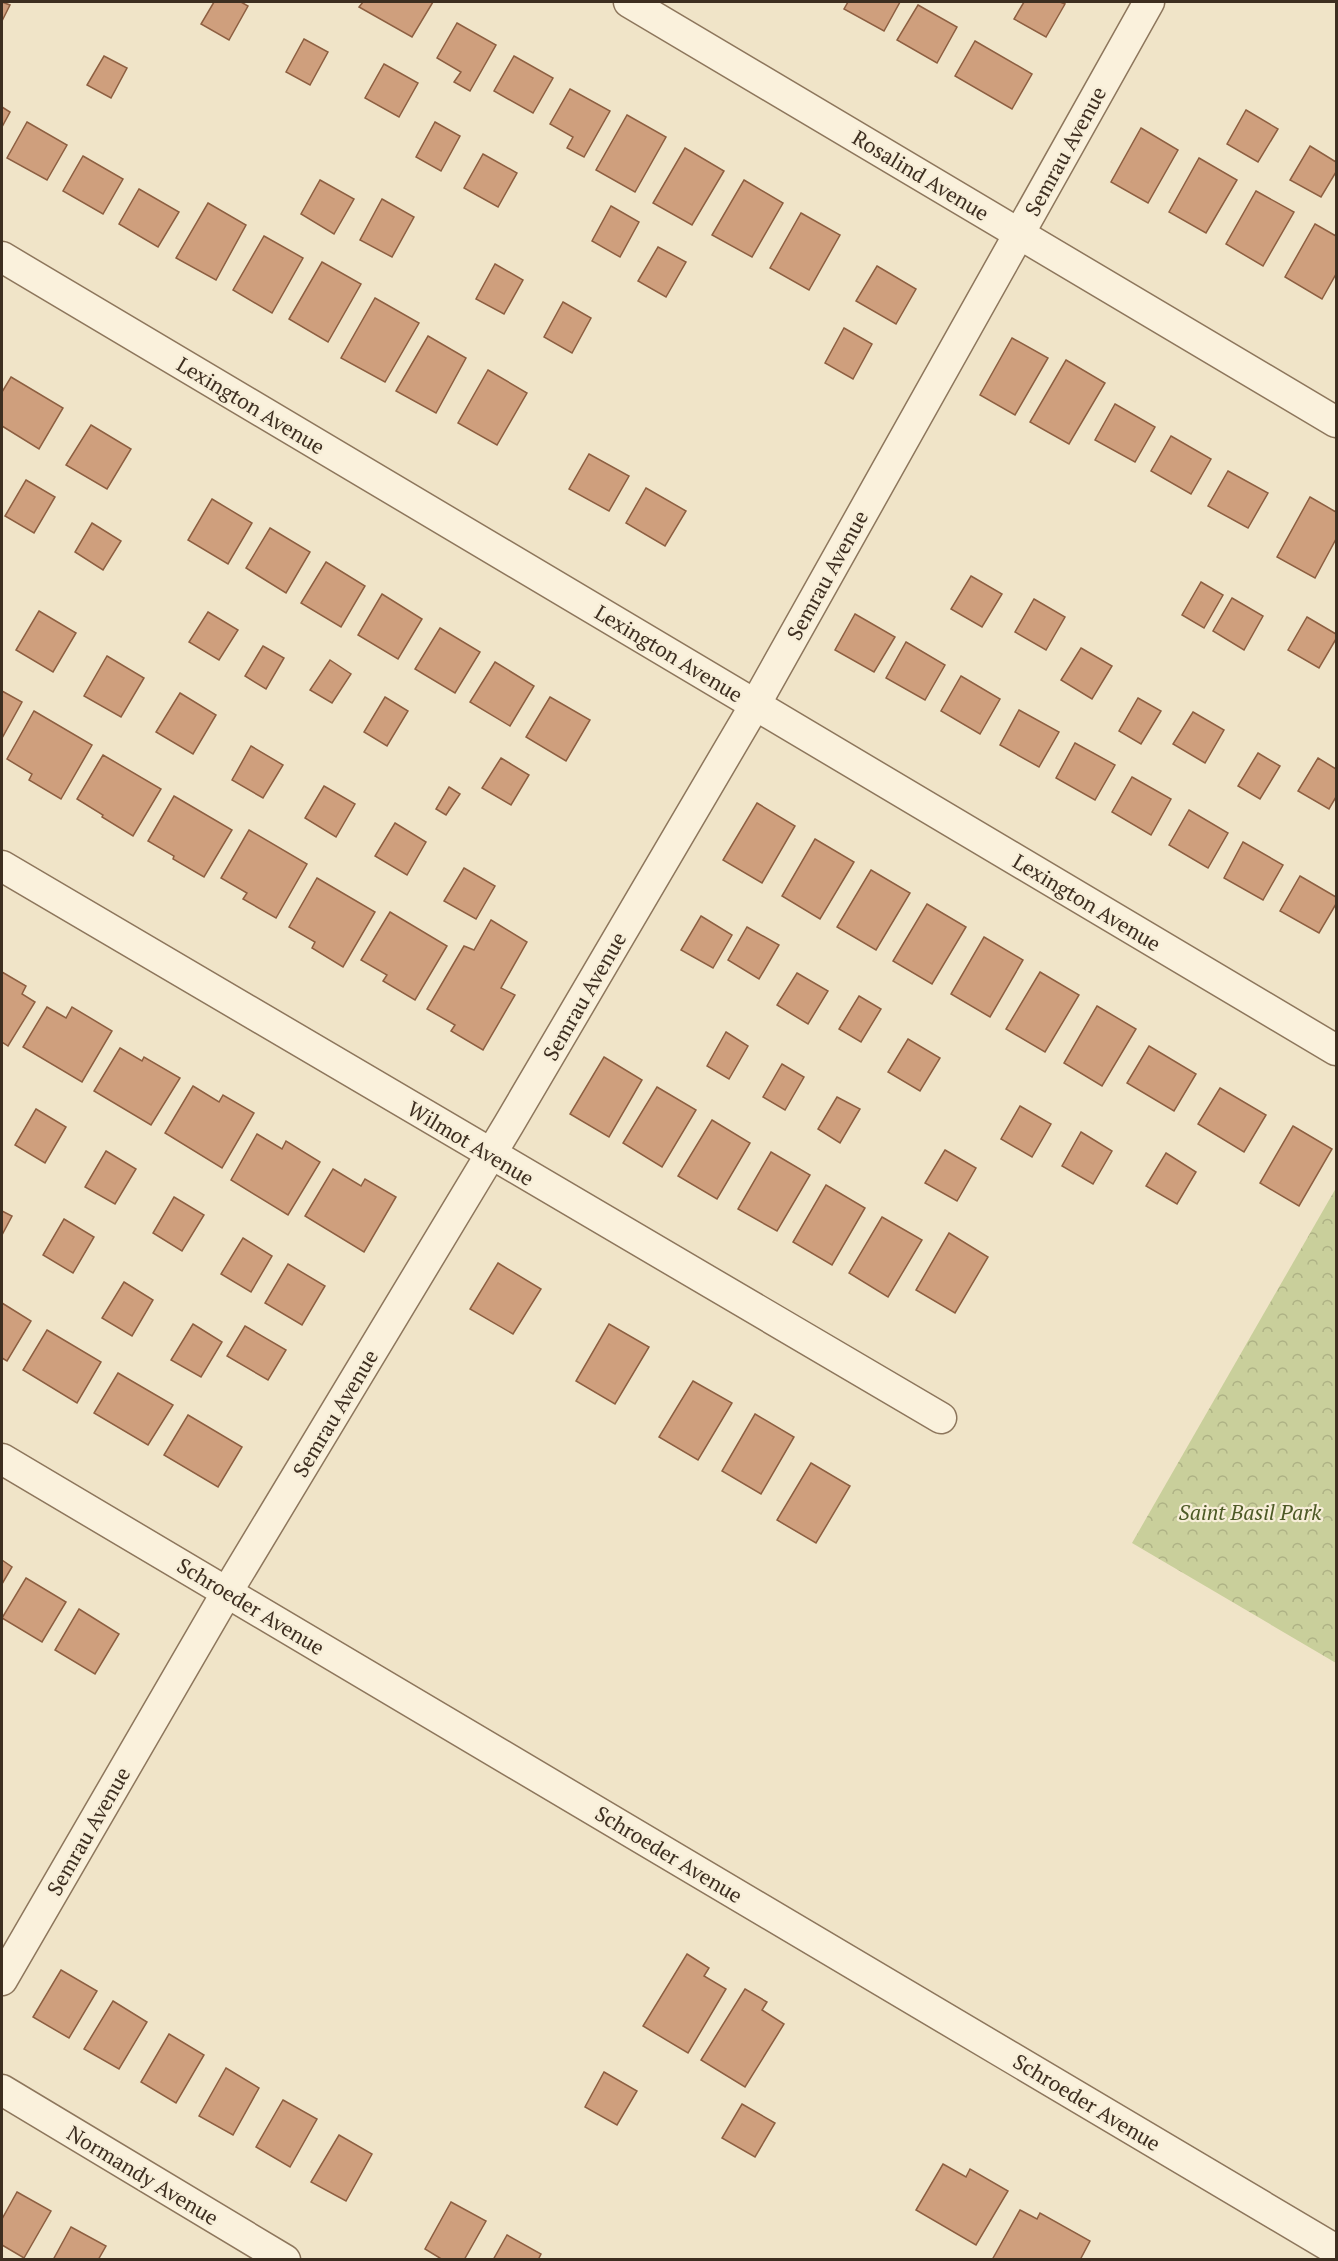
<svg xmlns="http://www.w3.org/2000/svg" width="1338" height="2261" viewBox="0 0 1338 2261" font-family="'PT Serif',serif">
  <style>
    .park { fill: url(#park-crowns) }
    .building { fill: #cf9f7d; stroke: #8d5f41; stroke-width: 1.5 }
    .lines { fill: none; stroke-linecap: round; stroke-linejoin: round }
    .minor-casing { stroke: #8d765c; stroke-width: 33 }
    .minor { stroke: #faf1dc; stroke-width: 30 }
    .labels { text-anchor: middle; dominant-baseline: central; stroke-width: 4.5; stroke-linejoin: round; paint-order: stroke }
    .street-label { font-size: 21px; fill: #3d2e20; stroke: #f7eed8 }
    .park-label { font-size: 21px; font-style: italic; fill: #4d5a26; stroke: #f7eed8 }
  </style>
  <defs>
    <pattern id="park-crowns" width="20" height="18" patternUnits="userSpaceOnUse" patternTransform="scale(1.5)"><rect width="20" height="18" fill="#c9cf9b"/><path d="M2 6a3 3 0 1 1 6 0M12 15a3 3 0 1 1 6 0" fill="none" stroke="#aeb285"/></pattern>
  </defs>
  <rect width="100%" height="100%" fill="#f0e4c8"/>
  <!-- park -->
  <path class="park" d="M1336 1188V1663L1132 1543Z"/>
  <!-- building -->
  <g class="building">
    <path d="M2 2 10 5 2 21Z"/>
    <path d="M214 2H241L248 6 229 40 201 24Z"/>
    <path d="M363 2H433L412 37 359 7Z"/>
    <path d="M848 2H900L884 31 844 9Z"/>
    <path d="M1024 2H1060L1065 4 1046 37 1014 19Z"/>
    <path d="M918 5 957 27 937 63 897 40Z"/>
    <path d="M457 23 496 45 470 91 454 82 461 72 437 58Z"/>
    <path d="M304 39 328 52 310 85 286 72Z"/>
    <path d="M975 41 1032 74 1012 109 955 76Z"/>
    <path d="M104 56 127 68 111 98 87 85Z"/>
    <path d="M514 56 553 78 533 113 494 91Z"/>
    <path d="M384 64 418 83 399 117 365 98Z"/>
    <path d="M570 89 610 111 584 157 567 148 573 137 550 124Z"/>
    <path d="M2 107 10 112 2 127Z"/>
    <path d="M1246 110 1278 129 1258 162 1227 144Z"/>
    <path d="M627 115 666 137 635 192 596 170Z"/>
    <path d="M27 122 67 145 47 180 7 158Z"/>
    <path d="M435 122 460 136 441 171 416 157Z"/>
    <path d="M1141 128 1178 150 1148 203 1111 182Z"/>
    <path d="M1310 146 1336 162V172L1321 197 1290 180Z"/>
    <path d="M685 148 724 171 692 225 653 203Z"/>
    <path d="M483 154 517 173 498 207 464 188Z"/>
    <path d="M83 156 123 179 103 214 63 191Z"/>
    <path d="M1199 158 1237 180 1206 233 1169 212Z"/>
    <path d="M320 180 354 199 334 234 301 214Z"/>
    <path d="M744 180 783 203 752 257 712 235Z"/>
    <path d="M139 189 179 212 158 247 119 224Z"/>
    <path d="M1256 191 1294 212 1263 266 1226 244Z"/>
    <path d="M382 199 414 217 392 257 360 240Z"/>
    <path d="M208 203 246 225 216 280 176 258Z"/>
    <path d="M611 206 639 222 620 257 592 241Z"/>
    <path d="M801 213 840 235 809 290 770 268Z"/>
    <path d="M1315 224 1336 236V274L1322 299 1285 277Z"/>
    <path d="M264 236 303 258 272 313 233 290Z"/>
    <path d="M658 247 686 262 666 297 638 281Z"/>
    <path d="M322 262 361 284 328 342 289 319Z"/>
    <path d="M495 264 523 280 504 314 476 299Z"/>
    <path d="M877 266 916 289 896 324 856 301Z"/>
    <path d="M375 298 419 323 385 382 341 358Z"/>
    <path d="M563 302 591 318 572 353 544 337Z"/>
    <path d="M844 328 872 344 853 379 825 363Z"/>
    <path d="M428 336 466 358 436 413 396 391Z"/>
    <path d="M1012 338 1048 358 1015 415 980 395Z"/>
    <path d="M1066 360 1105 383 1069 444 1030 422Z"/>
    <path d="M488 370 527 393 497 445 458 423Z"/>
    <path d="M11 377 63 408 39 449 2 426V392Z"/>
    <path d="M1115 404 1155 427 1135 462 1095 440Z"/>
    <path d="M91 425 131 449 107 489 66 465Z"/>
    <path d="M1171 436 1211 459 1191 494 1151 471Z"/>
    <path d="M589 454 629 476 609 511 569 489Z"/>
    <path d="M1228 471 1268 493 1248 528 1208 506Z"/>
    <path d="M26 480 55 497 34 533 5 516Z"/>
    <path d="M646 488 686 511 665 546 626 523Z"/>
    <path d="M1310 497 1336 512V539L1315 578 1277 557Z"/>
    <path d="M212 499 252 523 228 564 188 540Z"/>
    <path d="M92 523 121 541 103 570 75 552Z"/>
    <path d="M270 528 310 552 286 593 246 568Z"/>
    <path d="M326 562 365 586 341 627 301 603Z"/>
    <path d="M971 576 1002 594 982 627 951 609Z"/>
    <path d="M1201 582 1223 595 1204 628 1182 615Z"/>
    <path d="M382 594 422 619 398 659 358 635Z"/>
    <path d="M1232 598 1263 616 1244 650 1213 631Z"/>
    <path d="M1034 599 1065 617 1046 650 1015 632Z"/>
    <path d="M39 611 76 633 53 672 16 650Z"/>
    <path d="M208 612 238 630 219 660 189 642Z"/>
    <path d="M855 614 895 637 874 672 835 650Z"/>
    <path d="M1307 617 1336 634V639L1319 668 1288 650Z"/>
    <path d="M440 628 480 652 455 693 415 669Z"/>
    <path d="M906 642 945 665 925 700 886 678Z"/>
    <path d="M263 646 284 658 266 689 245 676Z"/>
    <path d="M1081 648 1112 666 1092 699 1061 680Z"/>
    <path d="M107 656 144 678 121 717 84 696Z"/>
    <path d="M330 660 351 674 332 703 310 690Z"/>
    <path d="M495 662 534 686 510 726 470 702Z"/>
    <path d="M961 676 1000 699 980 734 941 711Z"/>
    <path d="M2 691 22 702 2 738Z"/>
    <path d="M180 693 216 715 193 754 156 732Z"/>
    <path d="M385 697 408 711 387 746 364 732Z"/>
    <path d="M550 697 590 720 566 761 526 737Z"/>
    <path d="M1138 698 1161 711 1141 744 1119 731Z"/>
    <path d="M1019 710 1059 732 1039 767 1000 745Z"/>
    <path d="M34 711 92 745 61 799 29 780 32 774 7 759Z"/>
    <path d="M1193 712 1224 730 1205 763 1173 744Z"/>
    <path d="M1075 743 1115 765 1095 800 1056 778Z"/>
    <path d="M251 746 283 765 263 798 232 780Z"/>
    <path d="M1258 753 1280 766 1260 799 1238 786Z"/>
    <path d="M103 755 161 789 133 836 102 817 103 815 77 799Z"/>
    <path d="M501 758 529 775 511 805 482 788Z"/>
    <path d="M1318 758 1336 769V797L1329 809 1298 791Z"/>
    <path d="M1132 777 1171 799 1151 835 1112 812Z"/>
    <path d="M324 786 355 804 336 837 305 818Z"/>
    <path d="M449 787 460 794 446 815 436 809Z"/>
    <path d="M174 796 232 830 204 877 173 859 174 856 148 841Z"/>
    <path d="M757 803 795 826 762 883 723 860Z"/>
    <path d="M1189 810 1228 833 1208 868 1169 845Z"/>
    <path d="M395 823 426 842 407 875 375 856Z"/>
    <path d="M249 830 307 864 276 918 243 899 247 893 221 878Z"/>
    <path d="M815 839 854 862 820 919 782 896Z"/>
    <path d="M1243 842 1283 865 1263 900 1224 878Z"/>
    <path d="M464 868 495 886 476 919 444 901Z"/>
    <path d="M871 870 910 893 876 950 837 927Z"/>
    <path d="M1300 876 1336 897V904L1319 933 1280 911Z"/>
    <path d="M317 878 375 912 343 967 312 948 315 942 289 927Z"/>
    <path d="M927 904 966 927 932 984 893 961Z"/>
    <path d="M390 912 447 946 415 1000 383 981 387 975 361 960Z"/>
    <path d="M701 916 732 935 713 968 681 950Z"/>
    <path d="M491 920 527 942 501 988 515 995 483 1050 451 1031 455 1025 427 1009 464 946 474 950Z"/>
    <path d="M747 927 779 945 759 979 728 960Z"/>
    <path d="M984 937 1023 960 990 1017 951 994Z"/>
    <path d="M2 972 26 986 22 994 35 1002 8 1046 2 1042Z"/>
    <path d="M1040 972 1079 995 1045 1052 1006 1029Z"/>
    <path d="M797 973 828 991 808 1024 777 1005Z"/>
    <path d="M859 996 881 1009 861 1042 839 1029Z"/>
    <path d="M1097 1006 1136 1029 1102 1086 1064 1063Z"/>
    <path d="M47 1007 66 1018 72 1007 112 1031 82 1082 23 1047Z"/>
    <path d="M726 1032 748 1046 729 1079 707 1066Z"/>
    <path d="M908 1039 940 1058 920 1091 888 1072Z"/>
    <path d="M1149 1046 1196 1074 1174 1111 1127 1083Z"/>
    <path d="M120 1048 142 1061 144 1057 180 1078 151 1125 94 1091Z"/>
    <path d="M604 1057 642 1080 609 1137 570 1114Z"/>
    <path d="M782 1064 804 1077 785 1110 763 1097Z"/>
    <path d="M193 1086 219 1102 223 1095 254 1113 222 1168 165 1133Z"/>
    <path d="M657 1087 696 1110 662 1167 623 1143Z"/>
    <path d="M1220 1088 1266 1115 1244 1152 1198 1124Z"/>
    <path d="M837 1097 860 1109 840 1143 818 1129Z"/>
    <path d="M1020 1106 1051 1124 1032 1157 1001 1139Z"/>
    <path d="M36 1109 66 1127 45 1163 15 1145Z"/>
    <path d="M712 1120 750 1143 717 1199 678 1176Z"/>
    <path d="M1293 1126 1332 1149 1299 1206 1260 1183Z"/>
    <path d="M1081 1132 1112 1151 1093 1184 1062 1166Z"/>
    <path d="M257 1134 282 1149 286 1141 320 1162 288 1215 231 1180Z"/>
    <path d="M945 1150 976 1168 957 1201 925 1183Z"/>
    <path d="M106 1151 136 1169 115 1204 85 1187Z"/>
    <path d="M771 1152 810 1175 777 1231 738 1209Z"/>
    <path d="M1166 1153 1196 1172 1177 1204 1146 1186Z"/>
    <path d="M333 1169 361 1186 365 1179 396 1197 364 1252 305 1216Z"/>
    <path d="M826 1185 865 1208 832 1265 793 1242Z"/>
    <path d="M174 1197 204 1215 182 1251 153 1233Z"/>
    <path d="M2 1211 12 1216 2 1235Z"/>
    <path d="M882 1217 922 1240 888 1297 849 1273Z"/>
    <path d="M64 1219 94 1237 73 1273 43 1255Z"/>
    <path d="M949 1233 988 1257 955 1313 916 1290Z"/>
    <path d="M243 1238 272 1256 251 1292 221 1274Z"/>
    <path d="M498 1263 541 1289 513 1334 470 1309Z"/>
    <path d="M288 1264 325 1286 302 1325 265 1303Z"/>
    <path d="M124 1282 153 1300 132 1336 102 1318Z"/>
    <path d="M2 1303 31 1321 7 1361 2 1358Z"/>
    <path d="M193 1324 222 1342 201 1377 171 1360Z"/>
    <path d="M609 1324 649 1347 615 1404 576 1381Z"/>
    <path d="M245 1326 286 1350 268 1380 227 1356Z"/>
    <path d="M47 1330 101 1362 77 1403 23 1370Z"/>
    <path d="M118 1373 173 1405 148 1445 94 1413Z"/>
    <path d="M693 1381 732 1403 698 1460 659 1437Z"/>
    <path d="M755 1414 794 1437 761 1494 722 1471Z"/>
    <path d="M188 1415 242 1447 218 1487 164 1455Z"/>
    <path d="M811 1463 850 1486 816 1543 777 1520Z"/>
    <path d="M2 1560 12 1567 2 1584Z"/>
    <path d="M26 1578 66 1602 42 1642 2 1618Z"/>
    <path d="M79 1609 119 1634 95 1674 55 1650Z"/>
    <path d="M687 1954 709 1968 704 1976 726 1989 688 2053 643 2026Z"/>
    <path d="M61 1970 97 1991 69 2038 33 2017Z"/>
    <path d="M745 1989 767 2002 762 2010 784 2024 745 2087 701 2060Z"/>
    <path d="M113 2001 147 2022 119 2069 84 2049Z"/>
    <path d="M169 2034 204 2055 176 2103 141 2082Z"/>
    <path d="M226 2068 259 2088 233 2135 199 2116Z"/>
    <path d="M604 2072 637 2091 617 2125 585 2107Z"/>
    <path d="M283 2100 317 2119 290 2167 256 2147Z"/>
    <path d="M742 2104 775 2123 755 2157 722 2138Z"/>
    <path d="M339 2135 372 2154 346 2201 311 2182Z"/>
    <path d="M943 2164 966 2177 970 2169 1008 2191 976 2245 916 2210Z"/>
    <path d="M17 2192 51 2211 24 2258 2 2245V2219Z"/>
    <path d="M451 2202 486 2221 464 2260H443L425 2249Z"/>
    <path d="M1020 2210 1037 2219 1040 2213 1090 2241 1080 2260H992Z"/>
    <path d="M71 2227 106 2246 98 2260H53Z"/>
    <path d="M507 2235 541 2254 538 2260H493Z"/>
  </g>
  <g class="lines">
    <defs>
      <g id="minor">
        <path d="M629 2 1336 422"/>
        <path d="M2 257 1336 1050"/>
        <path d="M2 866 941 1418"/>
        <path d="M2 1459 1336 2250"/>
        <path d="M2 1980 227 1592 509 1124 755 705 1149 2"/>
        <path d="M2 2090 285 2260"/>
      </g>
    </defs>
    <!-- minor casing -->
    <use href="#minor" class="minor-casing"/>
    <!-- minor -->
    <use href="#minor" class="minor"/>
  </g>
  <g class="labels">
    <!-- street labels -->
    <g class="street-label">
      <text transform="translate(1065 151) rotate(-61)">Semrau Avenue</text>
      <text transform="translate(921 175) rotate(31)">Rosalind Avenue</text>
      <text transform="translate(251 405) rotate(31)">Lexington Avenue</text>
      <text transform="translate(827 575) rotate(-61)">Semrau Avenue</text>
      <text transform="translate(669 653) rotate(31)">Lexington Avenue</text>
      <text transform="translate(1087 902) rotate(31)">Lexington Avenue</text>
      <text transform="translate(584 996) rotate(-60)">Semrau Avenue</text>
      <text transform="translate(471 1143) rotate(31)">Wilmot Avenue</text>
      <text transform="translate(335 1413) rotate(-59)">Semrau Avenue</text>
      <text transform="translate(251 1606) rotate(31)">Schroeder Avenue</text>
      <text transform="translate(88 1831) rotate(-60)">Semrau Avenue</text>
      <text transform="translate(669 1854) rotate(31)">Schroeder Avenue</text>
      <text transform="translate(1087 2102) rotate(31)">Schroeder Avenue</text>
      <text transform="translate(143 2175) rotate(31)">Normandy Avenue</text>
    </g>
    <!-- park labels -->
    <g class="park-label">
      <text x="1250" y="1512">Saint Basil Park</text>
    </g>
  </g>
  <!-- border -->
  <rect width="1338" height="2261" fill="none" stroke="#3d2e20" stroke-width="6"/>
</svg>
